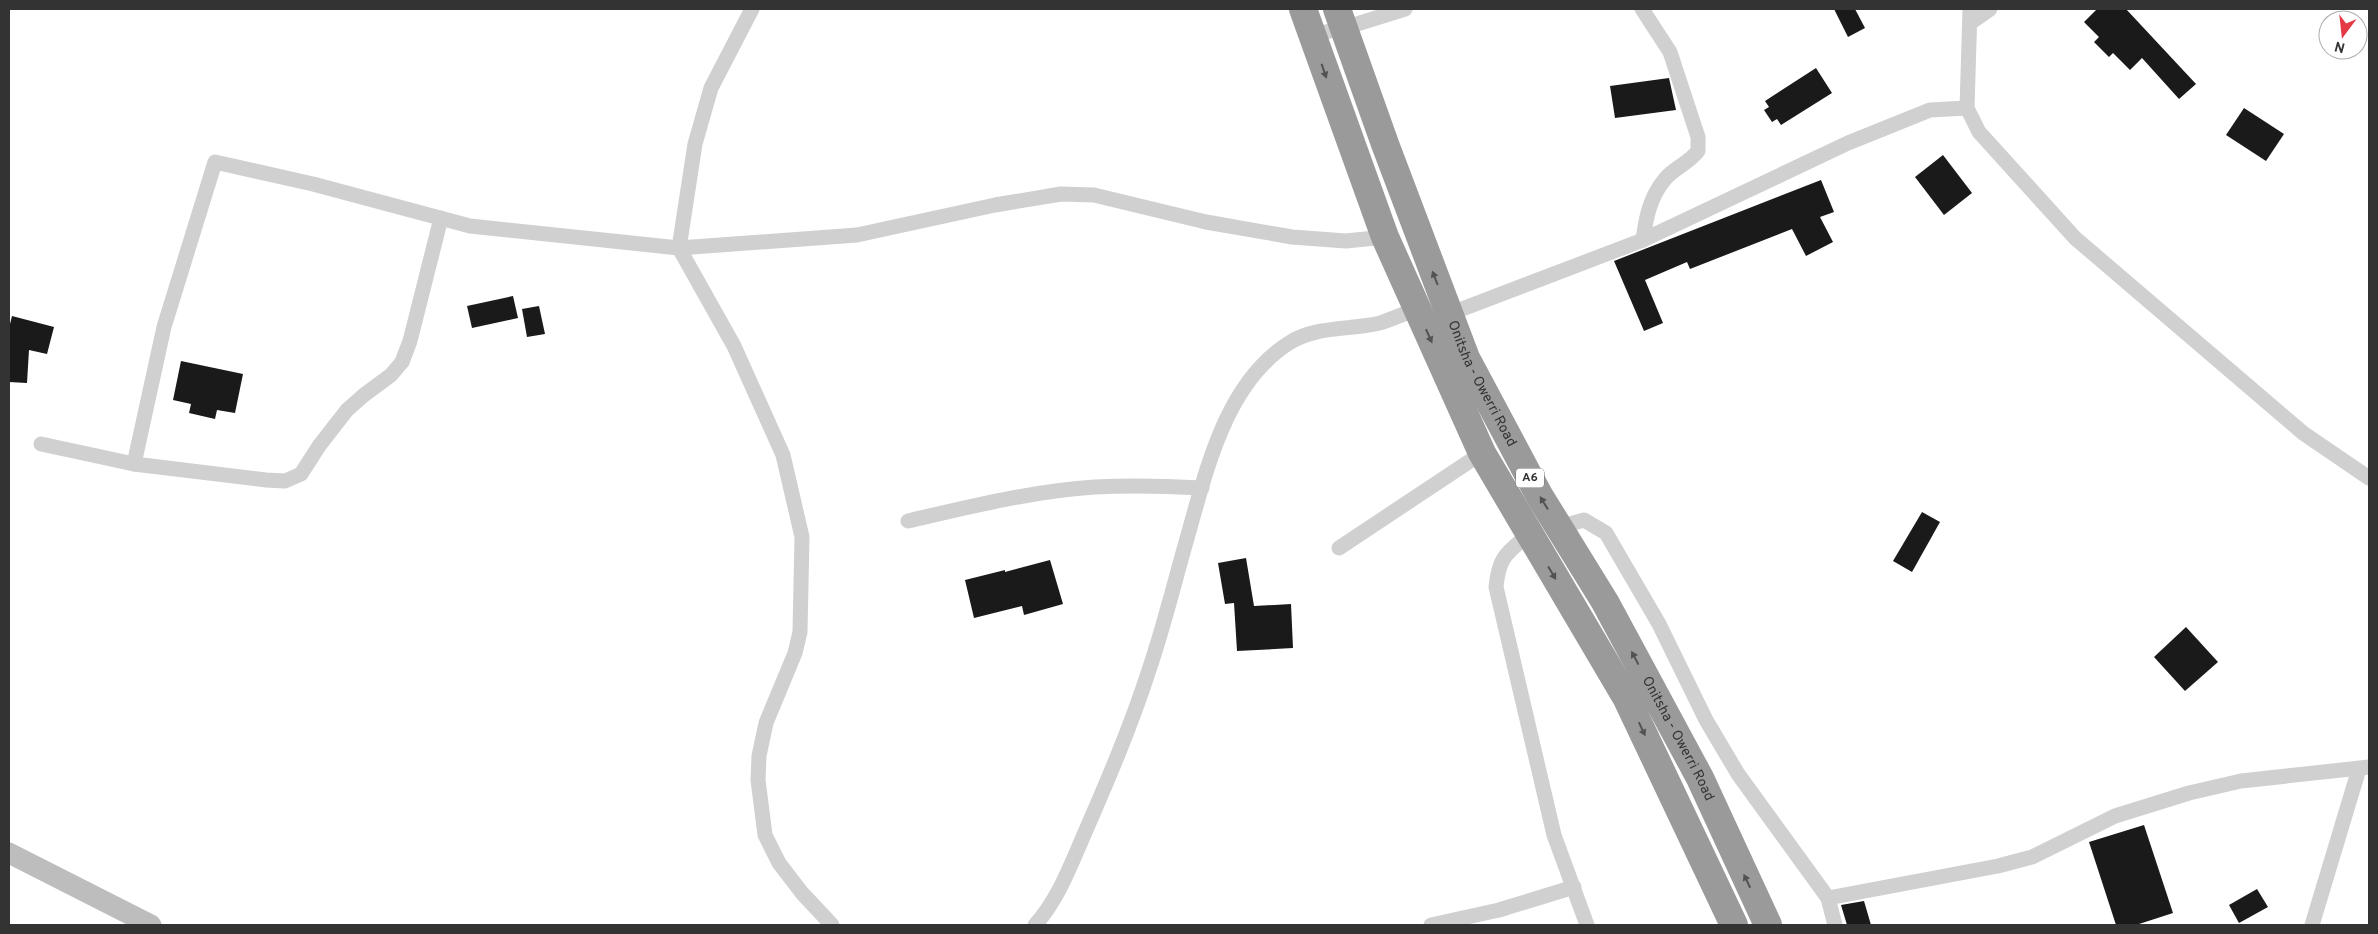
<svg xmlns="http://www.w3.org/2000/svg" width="2378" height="934" viewBox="0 0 2378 934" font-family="Overpass,sans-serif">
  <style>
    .building { fill: #1a1a1a }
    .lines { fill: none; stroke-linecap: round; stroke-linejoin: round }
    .street { stroke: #d0d0d0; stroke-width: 15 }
    .secondary { stroke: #bdbdbd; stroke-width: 21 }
    .highway { stroke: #9a9a9a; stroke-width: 28 }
    .oneway { fill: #525252 }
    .labels { text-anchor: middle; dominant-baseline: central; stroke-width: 5; stroke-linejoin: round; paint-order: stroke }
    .shield { fill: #fff; stroke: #707070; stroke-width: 1 }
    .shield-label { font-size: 12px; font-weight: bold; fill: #333 }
    .street-label { font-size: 14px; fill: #333; stroke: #fff }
  </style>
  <rect width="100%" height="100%" fill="#fff"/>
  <!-- building -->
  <g class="building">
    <path d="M1834 9H1855L1865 28 1848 37Z"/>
    <path d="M2097 9H2126L2196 84 2179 99 2142 58 2130 70 2113 53 2109 57 2094 42 2099 37 2084 22Z"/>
    <path d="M1816 68 1832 93 1781 125 1777 119 1772 122 1764 110 1769 107 1765 101Z"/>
    <path d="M1669 78 1676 110 1615 118 1610 86Z"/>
    <path d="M2244 108 2284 134 2266 161 2226 135Z"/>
    <path d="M1943 155 1972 193 1944 215 1915 177Z"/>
    <path d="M1821 180 1834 212 1820 217 1833 242 1806 256 1792 229 1690 269 1687 262 1645 280 1663 323 1644 331 1614 261Z"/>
    <path d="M513 296 518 318 472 328 467 306Z"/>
    <path d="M539 306 545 334 527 337 522 309Z"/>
    <path d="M12 316 54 327 47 354 29 350 27 383 9 382V328Z"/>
    <path d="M181 361 243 374 235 413 217 410 215 419 189 413 191 404 173 400Z"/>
    <path d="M1922 512 1940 522 1912 572 1893 561Z"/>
    <path d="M1246 558 1254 606 1291 604 1293 648 1237 651 1234 603 1225 604 1218 563Z"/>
    <path d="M1050 560 1063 604 1024 615 1022 606 974 618 965 580 1005 570V572Z"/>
    <path d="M2186 627 2218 662 2185 691 2154 657Z"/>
    <path d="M2144 825 2173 913 2136 925H2116L2089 842Z"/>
    <path d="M2257 889 2268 907 2239 923 2229 905Z"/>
    <path d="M1864 901 1871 925H1847L1841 905Z"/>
  </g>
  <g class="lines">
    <!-- street -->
    <g class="street">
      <path d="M752 9 711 88 695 144 679 248 734 346 783 455 802 537 800 632 795 653 766 723 759 756 758 780 765 835 779 863 802 893 832 925"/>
      <path d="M1642 9 1670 52 1698 137V151C1689 163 1674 168 1665 179 1650 197 1646 217 1643 240"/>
      <path d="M1970 23 1990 9"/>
      <path d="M1312 35 1344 28 1405 9"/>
      <path d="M1967 108 1970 9"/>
      <path d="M1449 314 1643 240 1848 143 1930 110 1967 108 1979 132 2075 238 2303 433 2369 478"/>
      <path d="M41 444 134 464 266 480 285 481 301 474 319 446 347 410 364 395 391 375 402 362 410 341 441 218"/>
      <path d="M134 464 164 327 215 162 313 184 470 226 679 248 857 235 995 205 1061 194 1094 195 1206 222 1292 237 1346 241 1385 237"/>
      <path d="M908 521C969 507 1032 491 1095 487 1131 485 1166 486 1202 488"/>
      <path d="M1559 527 1584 520 1606 533 1659 624 1706 720 1738 774 1828 898 1835 925"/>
      <path d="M1529 534C1507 553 1499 556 1496 587L1554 835 1587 925"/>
      <path d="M1339 548 1482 453"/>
      <path d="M1828 898 1998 866 2032 857 2115 816 2189 793 2241 781 2369 767"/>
      <path d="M1035 925C1057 901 1070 867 1083 837 1107 782 1131 726 1149 670 1164 626 1175 580 1188 535 1207 468 1226 383 1289 343 1315 326 1350 330 1380 323 1392 319 1404 314 1416 309"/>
      <path d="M1431 925 1499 910 1574 887"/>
      <path d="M2312 925 2359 769"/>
    </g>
    <!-- secondary -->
    <path class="secondary" d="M9 853 151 925"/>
    <!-- highway -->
    <g class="highway">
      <path d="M1303 9 1385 237 1482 453 1627 699 1734 925"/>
      <path id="s1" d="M1337 9 1385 144 1466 358 1539 495 1605 602 1700 778 1768 925"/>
    </g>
  </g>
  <!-- one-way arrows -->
  <defs><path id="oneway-solid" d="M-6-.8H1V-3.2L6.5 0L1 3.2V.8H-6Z" transform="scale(1.25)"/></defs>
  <g class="oneway">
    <use href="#oneway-solid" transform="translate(1324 71) rotate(71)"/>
    <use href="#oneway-solid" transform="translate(1435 278) rotate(-111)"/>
    <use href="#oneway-solid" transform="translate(1429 336) rotate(66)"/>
    <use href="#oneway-solid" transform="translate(1544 503) rotate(-122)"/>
    <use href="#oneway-solid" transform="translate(1552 573) rotate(59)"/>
    <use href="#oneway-solid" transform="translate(1635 658) rotate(-118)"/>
    <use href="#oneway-solid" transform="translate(1642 729) rotate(65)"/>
    <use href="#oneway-solid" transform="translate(1747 881) rotate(-115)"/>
  </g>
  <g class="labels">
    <!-- shield labels -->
    <rect class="shield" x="1516" y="468.5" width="28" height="19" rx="4"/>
    <g class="shield-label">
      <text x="1530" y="478">A6</text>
    </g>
    <!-- street labels -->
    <g class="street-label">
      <text stroke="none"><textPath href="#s1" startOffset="402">Onitsha - Owerri Road</textPath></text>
      <text stroke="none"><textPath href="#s1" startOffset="808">Onitsha - Owerri Road</textPath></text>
    </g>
  </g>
  <!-- border -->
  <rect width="2378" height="934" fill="none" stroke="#333333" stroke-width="20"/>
  <!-- north arrow -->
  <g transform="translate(2343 35) rotate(195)"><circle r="24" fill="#ffffff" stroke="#adadad"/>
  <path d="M0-4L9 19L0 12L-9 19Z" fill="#e63946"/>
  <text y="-8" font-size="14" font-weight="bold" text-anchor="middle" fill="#333333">N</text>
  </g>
</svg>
